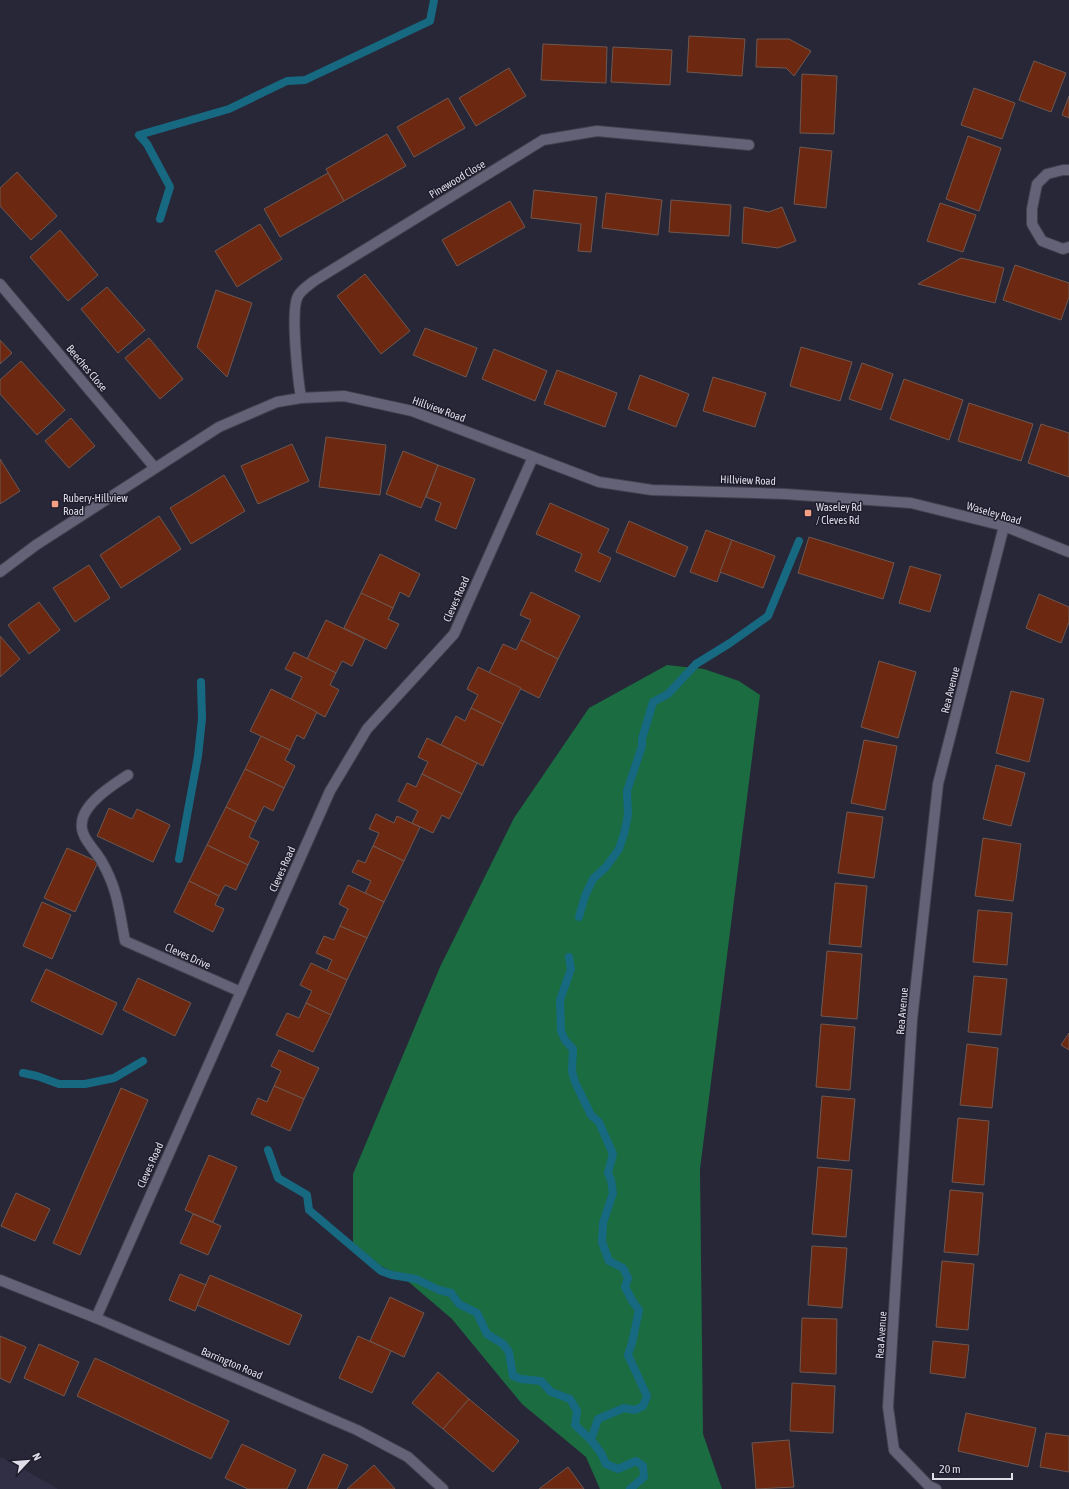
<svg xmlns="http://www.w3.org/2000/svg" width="1069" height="1489" viewBox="0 0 1069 1489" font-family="'Asap Condensed',sans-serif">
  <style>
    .built { fill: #312f46 }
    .forest { fill: #1b6c41 }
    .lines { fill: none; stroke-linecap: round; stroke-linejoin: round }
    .stream { stroke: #176981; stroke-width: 8 }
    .building { fill: #6c2810; stroke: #6d5851 }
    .minor-casing { stroke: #42414f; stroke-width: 12 }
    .minor { stroke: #646276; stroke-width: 10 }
    .poi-dot { fill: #f39f84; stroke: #1f1d2d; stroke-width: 1.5 }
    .labels { text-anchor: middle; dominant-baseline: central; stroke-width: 3; stroke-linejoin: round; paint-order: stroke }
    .street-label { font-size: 11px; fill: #dedde8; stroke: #1f1d2d }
    .poi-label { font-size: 11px; fill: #dedde8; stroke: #1f1d2d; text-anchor: start }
  </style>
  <rect width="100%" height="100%" fill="#282738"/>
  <!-- built -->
  <path class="built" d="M0 1457 11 1462 58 1489H0Z"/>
  <!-- forest -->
  <path class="forest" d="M667 665 704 669 739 681 760 695 700 1169 703 1434 722 1489H600L586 1457 522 1404 452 1319 403 1277 353 1252V1174L440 967 514 818 589 708Z"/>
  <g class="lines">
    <!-- stream -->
    <g class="stream">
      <path d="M160 219 170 187 147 144 139 135 229 109 287 81 305 80 430 21 434 0"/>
      <path d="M179 859 198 756 202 719 201 682"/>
      <path d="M579 917 585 896 593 879 606 867 619 849 624 834 628 815 627 791 642 746V739L653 702 668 694 696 664 730 643 768 616 799 541"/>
      <path d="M569 957 571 969 560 1000 561 1031 565 1040 573 1049 572 1071 575 1082 591 1115 599 1122 613 1154 608 1173 611 1180 613 1193 603 1223 602 1242 609 1261 623 1268 628 1278 625 1287 633 1302 639 1310 632 1343 628 1355 647 1396 643 1406 635 1410 624 1408 598 1419 591 1440"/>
      <path d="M23 1073 37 1076 59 1084H85L114 1078 143 1061"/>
      <path d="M268 1150 278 1178 307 1195 309 1210 381 1271 392 1275 416 1279 439 1290 451 1293 459 1304 477 1313 487 1334 503 1344 509 1352 513 1376 521 1379 541 1381 551 1392 570 1399 577 1411 575 1425 591 1440 601 1453 606 1464 618 1469 636 1461 643 1466 644 1477 630 1489"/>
    </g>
  </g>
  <!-- building -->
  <g class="building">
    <path d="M689 36 745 39 742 76 687 72Z"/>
    <path d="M757 39H789L811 51 794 76 786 68 756 67Z"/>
    <path d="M543 44 607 47 606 83 541 80Z"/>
    <path d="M613 47 672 50 670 85 611 82Z"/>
    <path d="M1034 61 1066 73 1051 112 1019 100Z"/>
    <path d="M509 68 526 96 476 126 459 98Z"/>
    <path d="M802 74 837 76 834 134 800 133Z"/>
    <path d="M974 88 1015 103 1002 139 961 125Z"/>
    <path d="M1069 96V118L1062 115Z"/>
    <path d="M448 98 465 128 414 157 397 127Z"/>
    <path d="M387 134 406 166 344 201 326 169Z"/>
    <path d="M968 136 1001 148 979 211 946 199Z"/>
    <path d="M800 147 832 151 826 208 794 204Z"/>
    <path d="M17 172 57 216 31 240 0 206V188Z"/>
    <path d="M328 173 344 201 280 237 264 209Z"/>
    <path d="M534 190 597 197 591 252 578 251 581 224 531 218Z"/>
    <path d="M606 193 662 200 658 235 602 228Z"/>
    <path d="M671 200 731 205 729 236 669 232Z"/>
    <path d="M510 201 525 227 457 266 442 240Z"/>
    <path d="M940 203 976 215 963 252 927 241Z"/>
    <path d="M744 207 769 212 782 207 796 241 778 248 742 243Z"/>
    <path d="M260 224 282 259 237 287 215 251Z"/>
    <path d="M60 230 98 275 68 301 30 257Z"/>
    <path d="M961 258 1004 268 995 303 918 284Z"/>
    <path d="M1015 265 1069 283V297L1061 320 1003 300Z"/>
    <path d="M365 274 410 331 381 354 337 296Z"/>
    <path d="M107 287 145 330 118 353 81 309Z"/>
    <path d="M216 290 252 303 227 377 197 347Z"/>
    <path d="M425 328 477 348 466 377 413 355Z"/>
    <path d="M149 338 183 379 160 399 125 358Z"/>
    <path d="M0 340 12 353 0 364Z"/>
    <path d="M801 347 852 362 840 401 790 386Z"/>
    <path d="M494 349 547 371 535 401 482 379Z"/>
    <path d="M21 361 65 410 37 435 0 394V380Z"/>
    <path d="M862 363 893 374 881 410 849 399Z"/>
    <path d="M557 370 617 393 605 427 544 404Z"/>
    <path d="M640 375 689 394 676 427 628 409Z"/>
    <path d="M713 377 766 393 755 427 703 411Z"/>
    <path d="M904 379 963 400 949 440 890 419Z"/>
    <path d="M969 403 1033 424 1021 461 958 441Z"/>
    <path d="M71 418 95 446 69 468 45 441Z"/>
    <path d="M1041 424 1069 433V477L1028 463Z"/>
    <path d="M326 437 386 445 380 495 319 487Z"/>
    <path d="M292 444 309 481 258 504 241 466Z"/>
    <path d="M403 451 438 465 421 508 386 494Z"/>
    <path d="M0 459 20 491 0 504Z"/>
    <path d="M438 465 475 479 456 529 435 520 441 503 426 497Z"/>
    <path d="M224 475 245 511 191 544 170 508Z"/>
    <path d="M550 503 609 529 598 552 611 558 600 582 575 571 582 554 536 534Z"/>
    <path d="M159 516 181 549 121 588 100 555Z"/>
    <path d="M629 521 688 547 675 577 616 552Z"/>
    <path d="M706 530 732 540 717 582 690 572Z"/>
    <path d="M809 537 894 563 883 599 798 573Z"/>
    <path d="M732 540 775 556 763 588 720 572Z"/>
    <path d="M380 554 420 574 409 597 400 592 393 608 361 593Z"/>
    <path d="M89 565 110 598 75 622 53 588Z"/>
    <path d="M910 566 941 575 930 612 899 603Z"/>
    <path d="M531 592 580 616 558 659 521 640 531 620 520 615Z"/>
    <path d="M361 593 393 608 388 619 399 624 386 649 344 628Z"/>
    <path d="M1039 594 1069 607V622L1061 643 1026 628Z"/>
    <path d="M39 602 60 630 29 654 8 625Z"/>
    <path d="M326 620 365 639 352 666 342 661 336 673 307 659Z"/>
    <path d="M0 636 20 659 0 677Z"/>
    <path d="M521 640 558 659 539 698 489 673 503 644 516 650Z"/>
    <path d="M294 652 336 673 330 685 339 690 325 717 291 699 302 677 285 669Z"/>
    <path d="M879 661 916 672 898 738 861 727Z"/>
    <path d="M478 667 521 688 503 724 471 708 478 695 467 689Z"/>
    <path d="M271 689 317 712 304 739 297 735 290 750 250 731Z"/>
    <path d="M1011 691 1044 699 1029 762 996 753Z"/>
    <path d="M471 708 503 724 483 766 441 745 456 716 465 721Z"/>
    <path d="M261 736 290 750 285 760 295 766 284 788 245 769Z"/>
    <path d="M427 738 477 763 462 794 422 774 428 762 418 757Z"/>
    <path d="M864 740 897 746 885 810 851 803Z"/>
    <path d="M996 765 1025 773 1011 826 983 819Z"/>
    <path d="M245 769 284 788 273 811 264 806 256 822 226 807Z"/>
    <path d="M422 774 462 794 449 819 442 815 433 833 412 823 418 811 398 801 407 783 416 787Z"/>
    <path d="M226 807 256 822 249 837 259 842 248 865 207 845Z"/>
    <path d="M109 808 132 819 137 809 170 825 153 862 97 836Z"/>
    <path d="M847 812 883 817 874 878 838 873Z"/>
    <path d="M376 814 394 823 397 816 420 827 404 861 373 846 379 833 369 829Z"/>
    <path d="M983 838 1021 844 1013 901 975 896Z"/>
    <path d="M207 845 248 865 236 890 225 885 219 896 189 881Z"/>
    <path d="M373 846 404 861 384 902 365 893 371 881 352 872 358 860 365 863Z"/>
    <path d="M67 848 98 862 75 912 44 898Z"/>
    <path d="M189 881 219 896 215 905 224 909 213 932 174 912Z"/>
    <path d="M835 883 867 886 861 947 829 944Z"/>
    <path d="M348 885 384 902 367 938 340 926 348 909 339 904Z"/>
    <path d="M42 902 71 915 52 959 23 946Z"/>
    <path d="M978 910 1012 913 1007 965 973 962Z"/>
    <path d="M340 926 367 938 347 980 327 971 332 960 316 953 324 936 334 940Z"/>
    <path d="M827 951 862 954 857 1019 821 1016Z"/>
    <path d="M311 963 347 980 331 1015 306 1003 312 991 300 985Z"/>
    <path d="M46 969 117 1003 102 1035 31 1001Z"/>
    <path d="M974 976 1007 979 1001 1035 968 1032Z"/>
    <path d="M138 978 191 1003 175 1036 123 1010Z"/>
    <path d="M306 1003 331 1015 313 1052 276 1035 287 1013 299 1018Z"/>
    <path d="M821 1024 855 1027 850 1090 816 1087Z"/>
    <path d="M1069 1033V1050L1061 1045Z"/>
    <path d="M967 1044 998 1048 992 1108 960 1105Z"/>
    <path d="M279 1050 319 1068 304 1099 274 1086 281 1071 271 1066Z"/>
    <path d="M274 1086 304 1099 290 1131 251 1114 258 1098 267 1102Z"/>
    <path d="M121 1088 148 1100 80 1255 53 1243Z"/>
    <path d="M822 1096 855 1099 849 1161 817 1158Z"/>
    <path d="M958 1118 989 1121 984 1185 952 1182Z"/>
    <path d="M209 1155 237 1167 213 1222 185 1210Z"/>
    <path d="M818 1167 852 1170 846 1237 812 1234Z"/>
    <path d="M950 1190 983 1193 978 1255 944 1252Z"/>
    <path d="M16 1193 50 1209 35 1241 1 1226Z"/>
    <path d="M193 1214 221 1226 208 1255 180 1243Z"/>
    <path d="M812 1246 847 1248 842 1308 808 1305Z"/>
    <path d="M942 1261 974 1264 968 1330 936 1327Z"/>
    <path d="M180 1274 206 1285 195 1311 169 1300Z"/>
    <path d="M210 1275 302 1315 289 1345 197 1305Z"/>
    <path d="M390 1297 424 1313 404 1357 370 1341Z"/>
    <path d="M802 1318 837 1319 836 1374 800 1372Z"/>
    <path d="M0 1336 26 1347 10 1383 0 1378Z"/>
    <path d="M358 1336 391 1351 372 1393 339 1378Z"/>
    <path d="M933 1341 969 1345 965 1378 930 1373Z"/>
    <path d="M39 1344 79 1362 64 1396 24 1378Z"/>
    <path d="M95 1358 229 1421 211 1459 77 1396Z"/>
    <path d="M438 1372 469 1399 443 1429 412 1403Z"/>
    <path d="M792 1383 835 1386 833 1433 790 1431Z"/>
    <path d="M469 1399 519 1441 493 1472 443 1429Z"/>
    <path d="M966 1413 1036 1428 1028 1467 958 1451Z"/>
    <path d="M1046 1433 1069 1436V1472L1040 1467Z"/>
    <path d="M789 1440 794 1487 756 1489 752 1443Z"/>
    <path d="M242 1444 296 1470 287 1489H248L225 1478Z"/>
    <path d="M323 1454 348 1465 337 1489H307Z"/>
    <path d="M374 1465 395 1489H347Z"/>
    <path d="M568 1467 584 1489H539Z"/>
  </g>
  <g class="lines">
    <defs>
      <g id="minor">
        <path d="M1069 170H1063L1047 174 1037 184 1032 209V224L1042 241 1063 249 1069 247"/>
        <path d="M0 284 155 468"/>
        <path d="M301 398C298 379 290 310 298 296 301 290 309 285 314 281L543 140 597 131 749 145"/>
        <path d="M0 572 36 545 219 427 277 402 301 398 344 396 412 411 599 482 652 490 785 494 911 503 1004 526 1069 552"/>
        <path d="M128 775C114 784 84 803 82 822 79 837 96 850 102 862 118 890 119 910 125 941L241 992"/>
        <path d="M0 1280 96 1318 357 1430 408 1457 443 1489"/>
        <path d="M96 1318 330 791 367 729 454 634 533 457"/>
        <path d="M936 1489 929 1486 894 1450 888 1407 912 1020 938 784 1004 526"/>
      </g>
    </defs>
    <!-- minor casing -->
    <use href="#minor" class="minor-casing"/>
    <!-- minor -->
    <use href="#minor" class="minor"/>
  </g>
  <!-- markers -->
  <g class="poi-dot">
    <rect x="51" y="500" width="8" height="8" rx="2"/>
    <rect x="804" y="509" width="8" height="8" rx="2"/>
  </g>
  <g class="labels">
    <!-- street labels -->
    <g class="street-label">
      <text transform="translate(457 179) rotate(-31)">Pinewood Close</text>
      <text transform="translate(87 368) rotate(50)">Beeches Close</text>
      <text transform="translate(439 409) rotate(20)">Hillview Road</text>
      <text transform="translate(748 480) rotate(2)">Hillview Road</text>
      <text transform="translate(994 513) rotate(16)">Waseley Road</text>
      <text transform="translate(456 599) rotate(-66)">Cleves Road</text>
      <text transform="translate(950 690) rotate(-76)">Rea Avenue</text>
      <text transform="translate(282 869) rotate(-66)">Cleves Road</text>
      <text transform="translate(188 956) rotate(24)">Cleves Drive</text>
      <text transform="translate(902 1011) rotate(-85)">Rea Avenue</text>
      <text transform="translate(150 1165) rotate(-66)">Cleves Road</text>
      <text transform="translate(881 1335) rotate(-86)">Rea Avenue</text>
      <text transform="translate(232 1363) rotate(23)">Barrington Road</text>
    </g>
    <!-- poi labels -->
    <g class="poi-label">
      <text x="63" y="498">Rubery-Hillview<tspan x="63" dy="13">Road</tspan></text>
      <text x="816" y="507">Waseley Rd<tspan x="816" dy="13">/ Cleves Rd</tspan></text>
    </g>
  </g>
  <!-- north arrow -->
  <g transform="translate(28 1461) rotate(64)" stroke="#1f1d2d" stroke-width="3" paint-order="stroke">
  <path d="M0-3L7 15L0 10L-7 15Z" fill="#dedde8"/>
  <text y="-6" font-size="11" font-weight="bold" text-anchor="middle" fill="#dedde8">N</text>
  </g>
  <!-- scale -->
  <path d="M933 1473v6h79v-6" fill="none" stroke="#dedde8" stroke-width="2"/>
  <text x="939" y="1473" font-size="12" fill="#dedde8" stroke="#1f1d2d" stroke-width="3" paint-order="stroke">20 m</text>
</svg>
